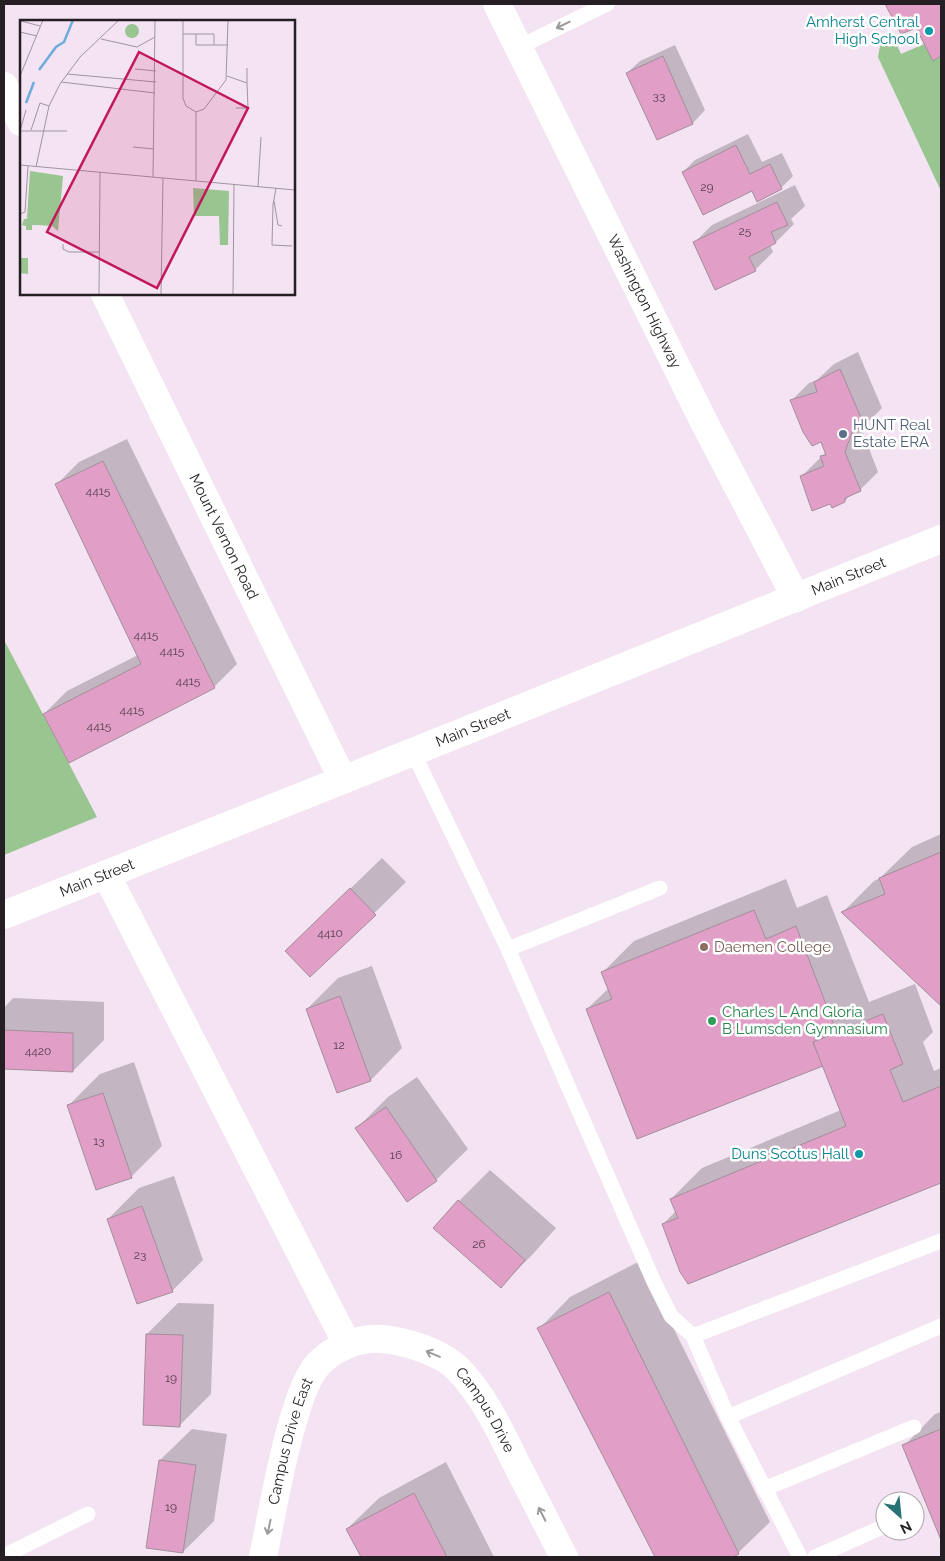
<svg xmlns="http://www.w3.org/2000/svg" width="945" height="1561" viewBox="0 0 945 1561" font-family="Raleway,sans-serif">
  <style>
    .green { fill: #99c590 }
    .shadow { fill: #0003 }
    .building { fill: #e19ec6; stroke: #a28f9a }
    .lines { fill: none; stroke-linecap: round; stroke-linejoin: round }
    .lane { stroke: #fff; stroke-width: 15 }
    .street { stroke: #fff; stroke-width: 28 }
    .primary { stroke: #fff; stroke-width: 28 }
    .oneway { stroke: #9d9a9c }
    .culture-dot { fill: #0f9aa8; stroke: #fff; stroke-width: 2 }
    .service-dot { fill: #5c6f8a; stroke: #fff; stroke-width: 2 }
    .education-dot { fill: #8d6e63; stroke: #fff; stroke-width: 2 }
    .leisure-dot { fill: #2e9e5b; stroke: #fff; stroke-width: 2 }
    .labels { text-anchor: middle; dominant-baseline: central; stroke-width: 5; stroke-linejoin: round; paint-order: stroke }
    .number-label { font-size: 12px; fill: #543f4c }
    .culture-label { font-size: 15px; fill: #0d838f; stroke: #fff; text-anchor: end }
    .street-label { font-size: 15px; fill: #251f24; stroke: #fff }
    .service-label { font-size: 15px; fill: #4e5e75; stroke: #fff; text-anchor: start }
    .education-label { font-size: 15px; fill: #785e54; stroke: #fff; text-anchor: start }
    .leisure-label { font-size: 15px; fill: #27864d; stroke: #fff; text-anchor: start }
    .inset-river { fill: none; stroke: #6eacdb; stroke-width: 2.5 }
    .inset-road { fill: none; stroke: #a195a0; stroke-width: 1 }
    .view { fill: #c2185b; fill-opacity: 0.15; stroke: #c2185b; stroke-width: 2.5 }
    .inset-edge { fill: none; stroke: #251f24; stroke-width: 2.5 }
  </style>
  <rect width="100%" height="100%" fill="#f4e3f2"/>
  <!-- green -->
  <g class="green">
    <path d="M894 39 901 54 924 44 933 60 941 56V191L878 57 880 46Z"/>
    <path d="M4 640 97 817 4 855Z"/>
  </g>
  <!-- shadow -->
  <g class="shadow">
    <path d="M886 4H941V55L934 59 917 26 902 32Z"/>
    <path d="M675 45 705 110 693 123 657 138 627 73 640 61Z"/>
    <path d="M748 134 762 162 782 153 793 176 781 188 683 172 695 160Z"/>
    <path d="M795 185 805 206 791 219 794 224 776 242 770 245 773 252 755 270 694 243 712 225Z"/>
    <path d="M858 352 882 408 866 424 863 433 878 472 860 490 851 494 845 501 801 477 826 452 822 440 791 401 809 383 817 380 834 364Z"/>
    <path d="M127 439 237 664 214 687 44 714 67 691 138 655 56 485 79 462Z"/>
    <path d="M941 834V1005L843 912 874 881 880 878 912 847Z"/>
    <path d="M382 858 406 882 310 976 318 920Z"/>
    <path d="M786 879 797 908 827 895 869 1002 915 984 933 1032 923 1042 934 1071 941 1068V1182L689 1282 663 1224 676 1211 671 1199 702 1168 841 1110 824 1065 587 1009 609 988 603 972 634 941Z"/>
    <path d="M372 966 402 1048 371 1080 338 1092 307 1009 338 978Z"/>
    <path d="M13 998 104 1002V1040L73 1071 4 1068V1008Z"/>
    <path d="M134 1062 162 1146 131 1177 69 1105 100 1074Z"/>
    <path d="M417 1077 468 1149 436 1180 357 1128 388 1097Z"/>
    <path d="M490 1170 556 1228 532 1255 501 1286 459 1201Z"/>
    <path d="M174 1176 203 1260 172 1291 108 1219 139 1188Z"/>
    <path d="M640 1261 770 1522 738 1553 730 1557H656L539 1329 570 1297Z"/>
    <path d="M178 1303 214 1304 211 1394 180 1425 147 1334Z"/>
    <path d="M941 1412V1536L904 1446 935 1414Z"/>
    <path d="M192 1429 227 1434 214 1521 183 1552 160 1460Z"/>
    <path d="M446 1462 494 1557H362L347 1529 379 1498Z"/>
  </g>
  <!-- building -->
  <g class="building">
    <path d="M885 4H941V56L933 61 916 28 901 34Z"/>
    <path d="M663 56 693 124 657 140 626 73Z"/>
    <path d="M736 145 750 174 770 164 782 189 757 202 752 191 703 215 682 172Z"/>
    <path d="M777 202 788 225 771 232 776 243 749 257 756 271 715 290 693 242Z"/>
    <path d="M840 369 865 427 853 430 845 452 861 491 845 498V502L832 508 830 504 812 511 800 476 824 466 820 456 826 455 821 442 812 446 803 432 790 400 817 392 814 382Z"/>
    <path d="M103 461 215 688 69 763 43 714 141 664 55 484Z"/>
    <path d="M941 852V1006L841 912 885 894 879 878Z"/>
    <path d="M350 888 376 915 310 977 285 951Z"/>
    <path d="M754 910 766 939 796 926 837 1033 813 1042 823 1066 637 1139 586 1009 612 999 601 972Z"/>
    <path d="M340 996 371 1081 337 1093 306 1009Z"/>
    <path d="M883 1014 903 1064 890 1070 903 1102 941 1086V1183L688 1284 680 1272 662 1224 678 1218 670 1199 846 1126 813 1042Z"/>
    <path d="M4 1030 73 1033V1072L4 1069Z"/>
    <path d="M103 1093 132 1178 96 1190 67 1105Z"/>
    <path d="M386 1107 437 1181 407 1202 355 1128Z"/>
    <path d="M458 1200 525 1260 501 1288 433 1228Z"/>
    <path d="M142 1206 173 1292 137 1304 107 1219Z"/>
    <path d="M609 1292 739 1554 733 1557H655L537 1328Z"/>
    <path d="M146 1334 183 1335 180 1427 143 1425Z"/>
    <path d="M941 1429V1540L902 1445Z"/>
    <path d="M159 1460 196 1465 183 1553 146 1548Z"/>
    <path d="M414 1493 447 1557H361L346 1529Z"/>
  </g>
  <g class="lines">
    <!-- lane -->
    <g class="lane">
      <path d="M519 47 607 4"/>
      <path d="M413 752 508 949 654 1282 671 1316 693 1336 728 1417 800 1557"/>
      <path d="M508 949 660 888"/>
      <path d="M693 1336 941 1241"/>
      <path d="M728 1417 941 1326"/>
      <path d="M764 1489 914 1427"/>
      <path d="M4 1556 88 1514"/>
      <path d="M815 1557 885 1526"/>
    </g>
    <!-- street -->
    <g class="street">
      <path id="s1" d="M497 4 704 422 796 598"/>
      <path d="M4 86 21 122"/>
      <path id="s2" d="M105 294 343 780"/>
      <path d="M106 874 347 1344"/>
      <path id="s3" d="M263 1557C272 1514 279 1470 291 1428 297 1408 303 1385 315 1368 330 1349 358 1337 382 1339 406 1341 441 1352 458 1369 483 1395 499 1428 514 1459 531 1492 548 1525 564 1557"/>
    </g>
    <!-- primary -->
    <path class="primary" id="s4" d="M4 915 413 752 941 539"/>
  </g>
  <!-- one-way arrows -->
  <defs><path id="oneway-shaft" d="M-6 0H5M1.5-3L5.5 0L1.5 3" fill="none" stroke-width="1.6" stroke-linecap="round" stroke-linejoin="round" transform="scale(1.25)"/></defs>
  <g class="oneway">
    <use href="#oneway-shaft" transform="translate(563 25) rotate(154)"/>
    <use href="#oneway-shaft" transform="translate(433 1354) rotate(-157)"/>
    <use href="#oneway-shaft" transform="translate(542 1514) rotate(-117)"/>
    <use href="#oneway-shaft" transform="translate(269 1527) rotate(102)"/>
  </g>
  <!-- markers -->
  <g class="culture-dot">
    <circle cx="929" cy="31" r="5"/>
    <circle cx="859" cy="1154" r="5"/>
  </g>
  <circle class="service-dot" cx="843" cy="434" r="5"/>
  <circle class="education-dot" cx="704" cy="947" r="5"/>
  <circle class="leisure-dot" cx="712" cy="1021" r="5"/>
  <g class="labels">
    <!-- number labels -->
    <g class="number-label">
      <text x="659" y="96">33</text>
      <text x="707" y="187">29</text>
      <text x="745" y="231">25</text>
      <text x="98" y="491">4415</text>
      <text x="146" y="635">4415</text>
      <text x="172" y="651">4415</text>
      <text x="188" y="681">4415</text>
      <text x="132" y="710">4415</text>
      <text x="99" y="726">4415</text>
      <text x="330" y="933">4410</text>
      <text x="339" y="1045">12</text>
      <text x="38" y="1051">4420</text>
      <text x="99" y="1141">13</text>
      <text x="396" y="1155">16</text>
      <text x="479" y="1244">26</text>
      <text x="140" y="1255">23</text>
      <text x="171" y="1378">19</text>
      <text x="171" y="1507">19</text>
    </g>
    <!-- culture labels -->
    <g class="culture-label">
      <text x="919" y="22">Amherst Central<tspan x="919" dy="17">High School</tspan></text>
      <text x="849" y="1154">Duns Scotus Hall</text>
    </g>
    <!-- street labels -->
    <g class="street-label">
      <text stroke="none"><textPath href="#s1" startOffset="332">Washington Highway</textPath></text>
      <text stroke="none"><textPath href="#s2" startOffset="270">Mount Vernon Road</textPath></text>
      <text stroke="none"><textPath href="#s4" startOffset="910">Main Street</textPath></text>
      <text stroke="none"><textPath href="#s4" startOffset="505">Main Street</textPath></text>
      <text stroke="none"><textPath href="#s4" startOffset="100">Main Street</textPath></text>
      <text stroke="none"><textPath href="#s3" startOffset="405">Campus Drive</textPath></text>
      <text stroke="none"><textPath href="#s3" startOffset="119">Campus Drive East</textPath></text>
    </g>
    <!-- service labels -->
    <g class="service-label">
      <text x="853" y="425">HUNT Real<tspan x="853" dy="17">Estate ERA</tspan></text>
    </g>
    <!-- education labels -->
    <g class="education-label">
      <text x="714" y="947">Daemen College</text>
    </g>
    <!-- leisure labels -->
    <g class="leisure-label">
      <text x="722" y="1012">Charles L And Gloria<tspan x="722" dy="17">B Lumsden Gymnasium</tspan></text>
    </g>
  </g>
  <!-- overview -->
  <g transform="translate(20 20)">
    <rect width="275" height="275" fill="#f4e3f2"/>
    <path d="M105 11a7 7 0 1 1 14 0a7 7 0 1 1-14 0ZM10 151 43 156 38 211 32 206 17 205H12V210H6V206L2 205 4 199H7ZM173 168 209 171 208 225H200L199 196H174ZM0 238H8V254L0 253Z" fill="#99c590"/>
    <path class="inset-river" d="M19 50 36 27 44 22 53 0M6 83 14 62"/>
    <path class="inset-road" d="M163 0V78L166 86 176 92M0 4 1 1 20 6M0 12 17 16M163 14H176V25H208M176 14H194V25M81 19 117 27 135 17M115 49 136 51M47 54 136 62M0 56 23 0M207 56 227 63V48M41 62 135 73M216 88H228L227 63M176 92 184 89 206 60 208 0M176 92V161M11 110 20 83 29 86M0 111H47M0 111 6 90M113 127 134 129M0 145 275 170M16 147 29 86 40 64 60 37 99 0M133 157 135 0M238 167 241 117M256 168 253 185 252 225 272 226M254 181 258 205 262 206M0 194 5 192 8 146M43 224V229L49 232H79M12 275H29M79 275 80 152M141 275 143 158M213 275 214 164"/>
    <path class="view" d="M119 32 228 88 137 268 27 212Z"/>
    <rect width="275" height="275" class="inset-edge"/>
  </g>
  <!-- border -->
  <rect width="945" height="1561" fill="none" stroke="#251f24" stroke-width="10"/>
  <!-- north arrow -->
  <g transform="translate(900 1516) rotate(153)"><circle r="24" fill="#ffffff" stroke="#a8a5a7"/>
  <path d="M0-4L9 19L0 12L-9 19Z" fill="#277274"/>
  <text y="-8" font-size="14" font-weight="bold" text-anchor="middle" fill="#251f24">N</text>
  </g>
</svg>
